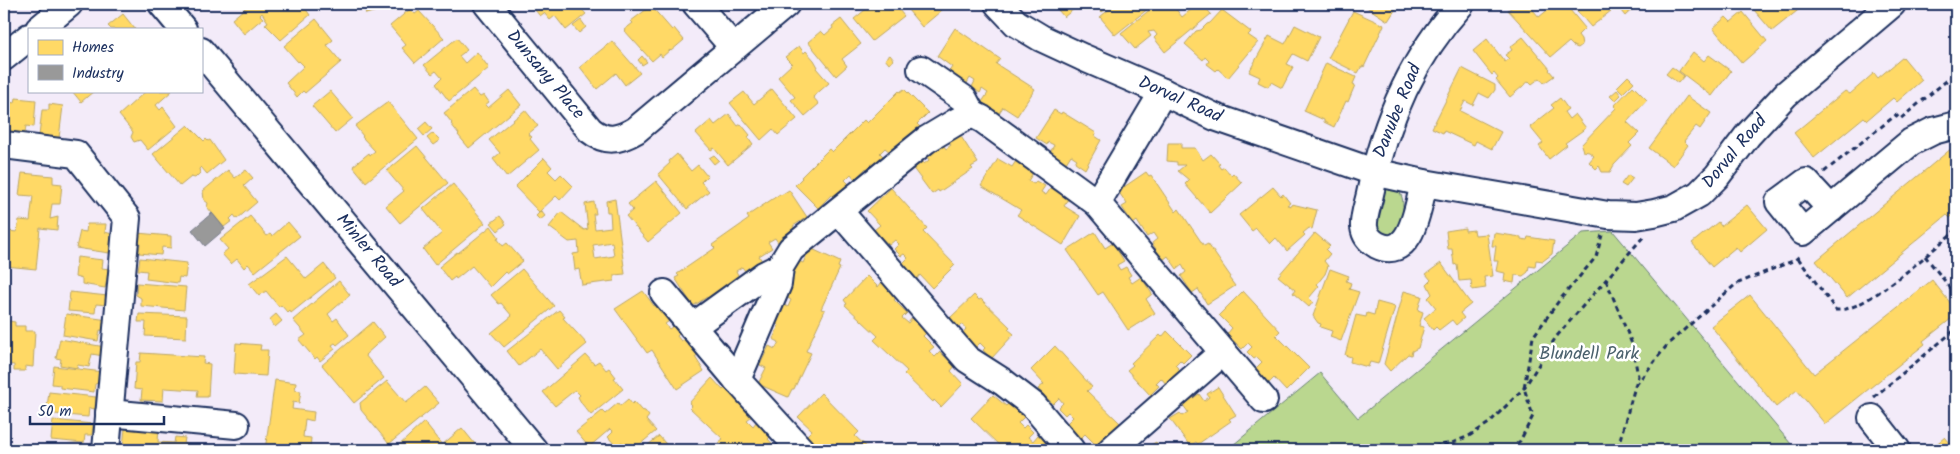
<svg xmlns="http://www.w3.org/2000/svg" width="1960" height="454" viewBox="0 0 1960 454" font-family="Kalam,sans-serif">
  <style>
    .green { fill: #bad78f; stroke: #6a8376 }
    .homes { fill: #ffd966; stroke: #bba664; fill-rule: evenodd }
    .industry { fill: #999; stroke: #737987 }
    .lines { fill: none; stroke-linecap: round; stroke-linejoin: round }
    .minor-casing { stroke: #1b2f5e; stroke-width: 30 }
    .path { stroke: #1b2f5e; stroke-width: 3; stroke-dasharray: 5 4; stroke-linecap: butt }
    .minor { stroke: #fff; stroke-width: 26 }
    .labels { text-anchor: middle; dominant-baseline: central; stroke-width: 5; stroke-linejoin: round; paint-order: stroke }
    .street-label { font-size: 18px; fill: #1b2f5e; stroke: #fff }
    .park-label { font-size: 18px; fill: #4b616d; stroke: #fff }
  </style>
  <rect width="100%" height="100%" fill="#f3ebf9"/>
  <filter id="ink" filterUnits="userSpaceOnUse"><feTurbulence type="fractalNoise" baseFrequency=".02" numOctaves="2"/><feDisplacementMap in="SourceGraphic" scale="10" xChannelSelector="R" yChannelSelector="G"/><feConvolveMatrix kernelMatrix="1 2 1 2 8 2 1 2 1" color-interpolation-filters="sRGB"/></filter>
  <g filter="url(#ink)">
    <!-- green -->
    <g class="green">
      <path d="M1385 189 1398 190C1408 201 1401 224 1394 235L1378 236C1376 221 1372 200 1385 189Z"/>
      <path d="M1613 231 1796 450H1227L1320 373 1358 418 1583 233Z"/>
    </g>
    <!-- homes -->
    <g class="homes">
      <path d="M250 4 252 6 254 4H302L310 15 281 40 265 24 268 22 262 13 260 15 263 18 244 34 232 19Z"/>
      <path d="M363 4H402L366 14Z"/>
      <path d="M530 4H577L586 14 566 30 555 16 550 20 544 13 540 16Z"/>
      <path d="M870 4H894L904 16 872 41 854 19 871 5Z"/>
      <path d="M903 4H943L938 8 941 11 922 27Z"/>
      <path d="M1053 4H1080L1064 17Z"/>
      <path d="M1095 4H1154L1115 35 1100 17 1112 7 1111 5 1102 12Z"/>
      <path d="M1157 4H1179L1175 8 1182 17 1198 4 1201 8 1203 5 1211 14 1165 52 1154 38 1157 35 1154 31 1148 32 1151 36 1135 49 1121 33Z"/>
      <path d="M1362 4H1392L1397 7 1388 21Z"/>
      <path d="M1516 4H1528L1539 17 1555 4H1565L1585 28 1578 35 1581 39 1582 45 1578 48 1573 46 1569 42 1551 57 1508 10Z"/>
      <path d="M1571 4H1638L1625 16 1617 6 1591 27Z"/>
      <path d="M1762 4H1799L1802 7 1772 31 1754 10Z"/>
      <path d="M651 6 672 30 674 28 684 40 671 51 670 50 662 57 660 54 652 61 624 30 633 23 631 21Z"/>
      <path d="M410 9 415 14 419 11 444 38 415 63 402 48 406 45 390 26Z"/>
      <path d="M1222 10 1251 32 1248 35 1258 42 1228 78 1218 69 1216 71 1207 64 1209 61 1205 57 1203 60 1185 44 1196 31 1201 30 1207 24 1210 23Z"/>
      <path d="M1353 11 1384 25 1364 67 1362 66 1358 73 1328 58Z"/>
      <path d="M1743 12 1767 41 1742 63 1713 28 1726 17 1731 22Z"/>
      <path d="M123 14 135 29H111L108 26Z"/>
      <path d="M316 19 333 40 327 45 341 62 305 93 303 91 297 97 286 83 304 66 299 61 298 62 284 46Z"/>
      <path d="M841 19 861 44 842 59 847 66 836 76 808 42 821 31 825 35 833 28 832 26Z"/>
      <path d="M581 20 586 27 579 33 573 26Z"/>
      <path d="M1295 25 1319 37 1307 61 1293 54 1287 64 1293 67 1282 88 1271 82 1268 87 1258 82 1260 77 1249 72 1269 36 1285 44Z"/>
      <path d="M955 28 1000 59 996 64 1035 89 1017 116 1003 107 999 113 982 102 988 93 982 89 980 93 972 87 975 81 970 78 966 85 948 73 952 67 937 56Z"/>
      <path d="M1523 37 1550 69 1549 70 1554 76 1544 83 1540 78 1532 84 1529 81 1510 97 1496 80 1498 78 1494 73 1492 75 1473 51 1487 39 1505 62 1509 59 1505 55 1512 50 1510 47Z"/>
      <path d="M457 38 467 50 459 56 465 63 477 52 489 68 449 101 436 84 442 78 436 71 432 74 424 65Z"/>
      <path d="M612 41 640 73 625 85 616 73 597 89 580 67Z"/>
      <path d="M799 46 804 53 806 51 814 60 818 67 816 68 829 83 813 97 819 104 805 116 791 100 795 97 778 77 792 64 785 57Z"/>
      <path d="M1693 52 1704 61 1709 55 1731 71 1712 96 1679 71Z"/>
      <path d="M890 55 894 60 889 64 885 59Z"/>
      <path d="M642 56 647 62 642 65 638 60Z"/>
      <path d="M1903 57 1922 80 1897 102 1893 98 1867 120 1864 117 1814 158 1794 133 1845 91 1850 94 1874 73 1878 78Z"/>
      <path d="M1326 63 1356 77 1353 84 1355 85 1348 102 1346 101 1334 127 1324 122V120L1304 111Z"/>
      <path d="M1672 67 1684 76 1678 83 1666 74Z"/>
      <path d="M1462 68 1495 85V90L1489 98 1479 93 1473 105 1465 101 1460 111 1501 132 1492 149 1476 141 1474 145 1444 131 1443 133 1432 128Z"/>
      <path d="M1628 76 1634 82 1623 93 1617 87Z"/>
      <path d="M1633 86 1647 100 1627 122 1639 133 1629 143 1632 146 1614 165 1610 172H1602L1599 166 1596 169 1589 162 1594 156 1589 152 1583 151 1581 145 1616 108 1614 106Z"/>
      <path d="M473 89 480 97 484 95 489 102 485 105 488 108 509 90 521 105 469 148 458 135 459 134 451 124 452 123 444 113Z"/>
      <path d="M772 89 797 119 778 135 773 129 761 140 730 103 744 92 754 104Z"/>
      <path d="M904 89 928 113 917 124 921 128 907 143 903 139 890 152 885 148 880 153 885 158 870 172 866 168 855 179 851 174 845 180 850 185 836 200 831 195 818 208 795 185 802 178 801 177 829 149 832 152 864 120 867 123 899 91 900 92Z"/>
      <path d="M1617 90 1621 95 1615 101 1610 96Z"/>
      <path d="M72 91H94L81 102Z"/>
      <path d="M172 91 156 105 160 110 163 107 177 126 148 150 140 140 134 142 131 137 133 132 119 115 146 91Z"/>
      <path d="M330 91 353 118 335 133 312 106Z"/>
      <path d="M1687 96 1711 113 1700 129 1696 126 1684 141 1688 145 1673 166 1649 148Z"/>
      <path d="M16 98 36 100 34 127 26 126 25 133 5 131 8 102 15 103Z"/>
      <path d="M1560 98 1568 109 1564 112 1569 119 1575 114 1586 128 1565 143 1567 145 1549 159 1539 146 1543 143 1530 127 1554 108 1551 105Z"/>
      <path d="M388 102 418 139 366 182 353 166 369 153 370 155 375 151 362 137 363 136 355 126Z"/>
      <path d="M49 104 63 106 59 138 39 136 42 110H49Z"/>
      <path d="M525 110 538 126 528 134 532 137 530 139 539 150 507 177 493 159 500 153 489 140Z"/>
      <path d="M1054 110 1061 114 1062 112 1096 133 1095 136 1101 140 1085 169 1075 162 1077 159 1071 155 1066 163 1050 153 1054 145 1048 142 1047 145 1036 138Z"/>
      <path d="M729 114 738 126 741 124 750 135 748 137 753 144 728 165 714 148 711 150 696 133 711 120 715 125Z"/>
      <path d="M426 122 432 129 424 136 418 129Z"/>
      <path d="M188 125 204 141 206 139 208 141 210 140 224 160 207 174 201 167 199 169 200 173 195 178 191 177 180 186 153 154Z"/>
      <path d="M433 133 440 140 433 145 427 138Z"/>
      <path d="M960 135 978 163 971 167 973 169 939 192 938 190 932 194 912 167 922 160 924 164 929 160 925 153 941 142 946 149 951 145 949 142Z"/>
      <path d="M1168 143H1181V148H1195L1203 160 1211 154 1220 164 1218 165 1221 169 1224 167 1231 175 1233 173 1242 183 1210 213 1185 184 1189 180 1178 171 1185 165H1177V162L1167 161Z"/>
      <path d="M417 146 448 183 400 223 386 206 404 191 387 171Z"/>
      <path d="M1952 148 1956 153V212L1950 218 1947 215 1847 298 1816 261Z"/>
      <path d="M677 154 691 171 698 165 707 176 701 182 709 191 687 209 658 174 670 163 669 161Z"/>
      <path d="M714 155 719 160 714 164 709 158Z"/>
      <path d="M544 158 552 167 548 171 556 179 561 174 573 186 560 200 556 196 539 212 515 187Z"/>
      <path d="M998 159 1012 167 1016 161 1034 171 1028 181 1034 184 1036 181 1045 186 1041 192 1046 195 1051 188 1069 199 1064 206 1080 216 1063 245 1017 215 1021 210 981 186Z"/>
      <path d="M228 170 235 178 246 170 253 178 244 186 257 202 237 219 234 215 230 219 232 221 224 227 207 207 208 203 204 200 203 191Z"/>
      <path d="M1146 172 1149 176 1151 175 1176 212 1179 209 1204 246 1208 244 1231 277 1229 278 1235 286 1207 304 1198 289 1192 293 1181 276 1186 272 1182 265 1177 269 1168 256 1163 260 1152 243 1157 239 1153 233 1147 237 1137 221 1133 224 1122 207 1127 204 1118 191Z"/>
      <path d="M22 173 53 176V183L62 184 60 204H52L50 219 58 217 57 230 40 228 36 269 5 266 8 231 17 232 19 220 30 221 33 196 19 195Z"/>
      <path d="M1628 175 1633 178 1626 187 1621 184Z"/>
      <path d="M656 181 682 213 648 242 626 216 633 210 628 204Z"/>
      <path d="M453 184 485 223 435 265 423 249 442 233 423 209Z"/>
      <path d="M1273 187 1281 196 1283 194 1290 203 1287 205 1292 206V204L1317 210 1312 229 1309 228 1303 233 1305 235 1287 251 1276 238 1270 244 1256 228 1252 231 1239 215Z"/>
      <path d="M891 188 927 228 923 232 955 265 932 288 920 275 915 281 900 266 908 258 904 254 901 256 894 249 899 244 895 240 889 245 874 230 880 225 867 211Z"/>
      <path d="M789 190 807 217 793 226 796 232 779 244 775 238 768 242 772 248 759 256 762 261 746 272 742 267 736 271 739 277 724 287 727 291 710 302 707 297 693 306 675 278 679 276 677 274 715 248 712 245 749 219 747 216 780 194 781 195Z"/>
      <path d="M615 199 625 274 614 275V281L582 285 579 269 575 270 573 254 579 253 578 241 569 242 549 227 561 212 584 230 588 229 585 204 594 202 596 214H593L595 229 611 227 610 212H607L606 201ZM612 242 614 256 595 259 593 245Z"/>
      <path d="M1747 205 1767 229 1740 252 1736 247 1712 267 1692 243 1718 222 1721 226Z"/>
      <path d="M541 211 545 216 540 220 536 216Z"/>
      <path d="M250 216 267 236 270 234 272 236 288 222 300 236 255 272 248 264 244 268 237 259 231 264 222 254 228 249 220 240Z"/>
      <path d="M500 216 506 224 498 231 491 223Z"/>
      <path d="M87 224H106L105 232 112 234 109 253 76 248 80 231 86 232Z"/>
      <path d="M491 226 499 237 497 238 503 246 507 243 523 261 507 274 505 272 490 287 472 266 456 279 455 277 450 281 439 267 457 252 458 253Z"/>
      <path d="M1465 228V231L1474 230 1475 235 1487 234 1493 276 1484 277 1486 288 1472 290 1471 280 1459 281 1457 264 1454 265 1452 249H1448L1446 231Z"/>
      <path d="M1095 232 1105 248 1113 243 1124 261 1117 265 1120 270 1126 267 1131 275 1128 277 1132 283 1141 277 1152 294 1146 299 1155 313 1128 330 1103 292 1098 295 1067 250Z"/>
      <path d="M137 233 171 236V248L162 247 161 255 139 253 140 243 136 242Z"/>
      <path d="M1315 233 1330 246 1326 250 1330 254 1324 261 1328 266 1325 274 1317 284 1319 286 1309 298 1313 302 1309 307 1293 293 1295 290 1278 276Z"/>
      <path d="M1494 233 1521 237V239L1527 240 1528 237 1554 241 1552 254 1543 261 1536 260 1535 267 1529 266 1528 272 1523 276 1515 275 1514 283 1504 281 1505 273 1496 271 1498 261H1494L1496 246H1492Z"/>
      <path d="M810 248 840 262 838 267 840 268 821 309 825 310 806 351 811 353 794 389H792L788 397 758 384 766 368 760 365 769 346 775 349 779 342 773 339 779 325 774 323 782 304 788 307 791 300 786 297 793 280 789 278 797 260 803 263Z"/>
      <path d="M287 256 306 279 324 264 335 278 291 313 290 311 288 313 281 305 279 307 266 291 259 296 249 284Z"/>
      <path d="M77 257 103 260 102 268 109 269 105 288 82 284V279L75 277Z"/>
      <path d="M140 258 187 263 185 278 179 277 178 283 146 279 147 271 138 270Z"/>
      <path d="M1441 263 1471 304 1460 313 1464 318 1456 325 1452 320 1439 330 1436 327 1433 330 1424 318 1436 308 1428 298 1432 294 1427 284 1431 280 1426 274Z"/>
      <path d="M522 269 554 306 504 347 491 333 512 316 501 303 499 304 491 295Z"/>
      <path d="M1330 269 1349 276 1346 281 1351 283 1349 289 1359 292 1341 341 1330 337 1332 331 1320 327 1321 324 1318 323 1313 316Z"/>
      <path d="M867 276 878 287 882 282 897 296 894 300 907 313 902 318 908 323 912 318 927 332 923 336 934 347 929 351 935 357 940 352 955 366 951 371 963 384 941 407 934 400 933 402 904 374 907 371 874 340 878 336 845 305 847 304 844 300Z"/>
      <path d="M1932 280 1956 310V315L1923 341 1925 344 1825 424 1797 390 1776 407 1711 326 1750 295 1814 374Z"/>
      <path d="M339 281 350 295 328 314 333 321 337 318 349 335 337 345 335 343 332 345 335 349 320 361 317 357 315 359 299 340 306 335 293 320Z"/>
      <path d="M137 283 186 287 184 310 141 306V298L136 295Z"/>
      <path d="M643 291 654 306 661 302 672 319 665 324 669 329 675 325 680 333 677 336 681 341 690 335 701 352 695 357 704 371 677 389 652 350 647 353 615 309Z"/>
      <path d="M1243 291 1280 331 1276 335 1309 368 1286 391 1274 378 1268 384 1254 370 1262 362 1257 357 1254 359 1247 352 1252 347 1248 343 1242 349 1227 334 1232 328 1219 315Z"/>
      <path d="M1404 291 1422 296 1418 310 1423 312 1419 326 1424 327 1418 348 1412 351 1411 355 1408 354 1390 371 1384 364Z"/>
      <path d="M70 292 108 296 107 305 96 304 95 313 68 311Z"/>
      <path d="M974 295 979 300 981 299 1010 327 1008 329 1014 334 991 359 983 350 985 348 980 343 974 349 961 335 966 329 962 324 959 327 950 318Z"/>
      <path d="M1377 302 1395 307 1378 364 1370 362 1368 367 1350 362 1351 357 1345 355 1356 315 1366 317 1367 313 1374 315Z"/>
      <path d="M559 310 565 317 563 318 587 344 557 369 540 349 519 366 507 351Z"/>
      <path d="M66 314 108 320 107 331 100 330 98 341 63 335Z"/>
      <path d="M139 314 187 316 186 338 145 336 146 322H138Z"/>
      <path d="M276 314 282 321 275 327 269 320Z"/>
      <path d="M9 321 15 322V326H25V331H35L33 367 25 366V371H14V365L4 364V337H7Z"/>
      <path d="M373 322 385 337 365 355 384 378 354 403 322 365Z"/>
      <path d="M1167 331 1191 355 1183 363 1180 360 1175 365 1181 371 1167 385 1161 378 1156 383 1159 386 1150 395 1127 370 1133 365 1131 363 1160 335 1162 337Z"/>
      <path d="M60 339 105 347 103 356 92 354 89 367 78 365 77 368 60 365 61 359 56 358Z"/>
      <path d="M236 343 261 345 260 350H268L266 376 234 374Z"/>
      <path d="M1055 346 1092 387 1087 391 1120 423 1097 446 1085 434 1080 439 1065 425 1073 417 1068 412 1065 415 1058 408 1063 403 1059 398 1053 404 1038 389 1044 384 1031 370Z"/>
      <path d="M141 353 204 357 203 363 210 364 208 397H197L198 390 164 388 163 401 141 400 142 390 134 389 136 362H140Z"/>
      <path d="M586 355 594 364 599 361 606 370 609 368 616 377 614 378 623 389 591 415 582 404 578 397 580 395 575 390 555 406 543 392Z"/>
      <path d="M54 366 103 372 102 382 95 384 94 392 60 388V385L52 384Z"/>
      <path d="M712 378 723 390 728 385 742 399 739 403 752 416 747 420 753 426 757 421 772 435 768 439 778 450H727L719 442 723 439 690 408 692 406 689 403Z"/>
      <path d="M275 380 296 383 295 390 301 391 299 403 293 402 292 409 314 412 313 421 305 419 303 437 311 438 310 449 296 447V450H265Z"/>
      <path d="M387 381 406 403 425 387 439 403 389 444 361 410 360 403Z"/>
      <path d="M1218 387 1236 415 1229 419 1231 421 1198 444 1196 442 1190 446 1170 419 1180 413 1182 416 1188 412 1183 405 1199 394 1204 401 1209 397 1207 394Z"/>
      <path d="M49 392 96 397 95 409 89 408 88 417 54 414 55 408 47 407Z"/>
      <path d="M821 393 859 432 855 436 870 450H830L831 449 827 445 821 450 806 436 812 430 798 417Z"/>
      <path d="M993 395 1006 406 1011 401 1026 415 1018 423 1023 428 1026 425 1033 432 1028 437 1033 441 1038 435 1054 450H1004L971 418Z"/>
      <path d="M628 399 632 404 634 402 641 410 645 411 649 416 646 420 656 431 633 450H629L622 442 616 446 608 437 613 432 610 429 589 447 576 432 602 411 605 414 618 403 620 406Z"/>
      <path d="M53 420 93 424 92 435H85L84 443 51 440Z"/>
      <path d="M424 422 442 445 462 428 475 444 467 450H394Z"/>
      <path d="M159 426 158 442 174 443 175 437 185 438 184 444 203 446 202 450H129L130 447H123L125 428Z"/>
      <path d="M659 436 671 450H642Z"/>
      <path d="M1945 437 1956 450H1929Z"/>
      <path d="M1156 442 1161 450H1143Z"/>
      <path d="M224 448 258 450H223Z"/>
    </g>
    <!-- industry -->
    <path class="industry" d="M212 213 225 229 205 246 192 230Z"/>
    <g class="lines">
      <defs>
        <g id="minor">
          <path d="M162 4 183 29"/>
          <path d="M487 4 590 130C606 143 619 140 636 130L786 4"/>
          <path d="M696 4 733 47"/>
          <path d="M998 4 1016 23 1041 38 1082 57 1163 92 1215 117 1374 172 1424 183 1608 215 1636 216 1654 213 1674 208 1699 194 1717 176 1748 135 1786 94 1892 4"/>
          <path d="M39 29 69 4"/>
          <path d="M201 51 534 450"/>
          <path d="M4 57 29 37"/>
          <path d="M921 69 964 99 972 114"/>
          <path d="M4 145 76 154 127 218 106 450"/>
          <path d="M1424 183C1418 206 1412 262 1377 245 1370 241 1365 235 1364 227 1363 217 1368 204 1370 194 1384 124 1413 57 1461 4"/>
          <path d="M1097 203 1163 92"/>
          <path d="M1831 209 1806 182 1779 202 1803 232 1911 142 1933 131 1956 125"/>
          <path d="M839 211 967 359 1003 382 1033 405 1071 450"/>
          <path d="M664 293 737 380"/>
          <path d="M692 327 764 275 780 267"/>
          <path d="M1223 352 1264 400"/>
          <path d="M109 413 236 425"/>
          <path d="M1872 418 1897 450"/>
          <path d="M801 450 737 380 778 284 780 267 791 249 926 140 956 122 972 114 982 119 1097 203 1223 352 1111 450"/>
        </g>
      </defs>
      <!-- minor casing -->
      <use href="#minor" class="minor-casing"/>
      <!-- path -->
      <g class="path">
        <path d="M1950 4 1956 14"/>
        <path d="M1824 172 1896 115 1900 119 1956 73"/>
        <path d="M1925 256 1956 295"/>
        <path d="M1798 258 1836 310C1865 313 1932 250 1956 230"/>
        <path d="M1606 280 1632 344 1638 376 1617 450"/>
        <path d="M1636 385 1668 344 1736 284 1795 260 1802 254"/>
        <path d="M1874 397 1956 329"/>
        <path d="M1417 450 1452 443 1469 436 1489 423 1524 388 1556 337 1644 236"/>
        <path d="M1510 450 1520 441 1533 416 1524 388 1533 337 1558 302 1596 257 1602 235"/>
      </g>
      <!-- minor -->
      <use href="#minor" class="minor"/>
    </g>
  </g>
  <g class="labels">
    <!-- street labels -->
    <g class="street-label">
      <text transform="translate(545 75) rotate(50)">Dunsany Place</text>
      <text transform="translate(1180 100) rotate(24)">Dorval Road</text>
      <text transform="translate(1398 111) rotate(-68)">Danube Road</text>
      <text transform="translate(1735 152) rotate(-50)">Dorval Road</text>
      <text transform="translate(368 251) rotate(50)">Minler Road</text>
    </g>
    <!-- park labels -->
    <g class="park-label">
      <text x="1589" y="354">Blundell Park</text>
    </g>
  </g>
  <!-- margin -->
  <rect width="1960" height="454" fill="none" stroke="#fff" stroke-width="20"/>
  <rect x="10" y="10" width="1940" height="434" fill="none" stroke="#1b2f5e" stroke-width="2" filter="url(#ink)"/>
  <!-- legend -->
  <rect x="28" y="28" width="175" height="65" fill="#ffffff" stroke="#a4acbf"/>
  <rect x="38" y="40" width="25" height="15" fill="#ffd966" stroke="#a4acbf"/>
  <text x="72" y="52" font-size="15" fill="#1b2f5e">Homes</text>
  <rect x="38" y="65" width="25" height="15" fill="#999999" stroke="#a4acbf"/>
  <text x="72" y="78" font-size="15" fill="#1b2f5e">Industry</text>
  <!-- scale -->
  <path d="M30 416v8h134v-8" fill="none" stroke="#1b2f5e" stroke-width="2.5"/>
  <text x="38" y="416" font-size="15" fill="#1b2f5e" stroke="#ffffff" stroke-width="4" paint-order="stroke">50 m</text>
</svg>
